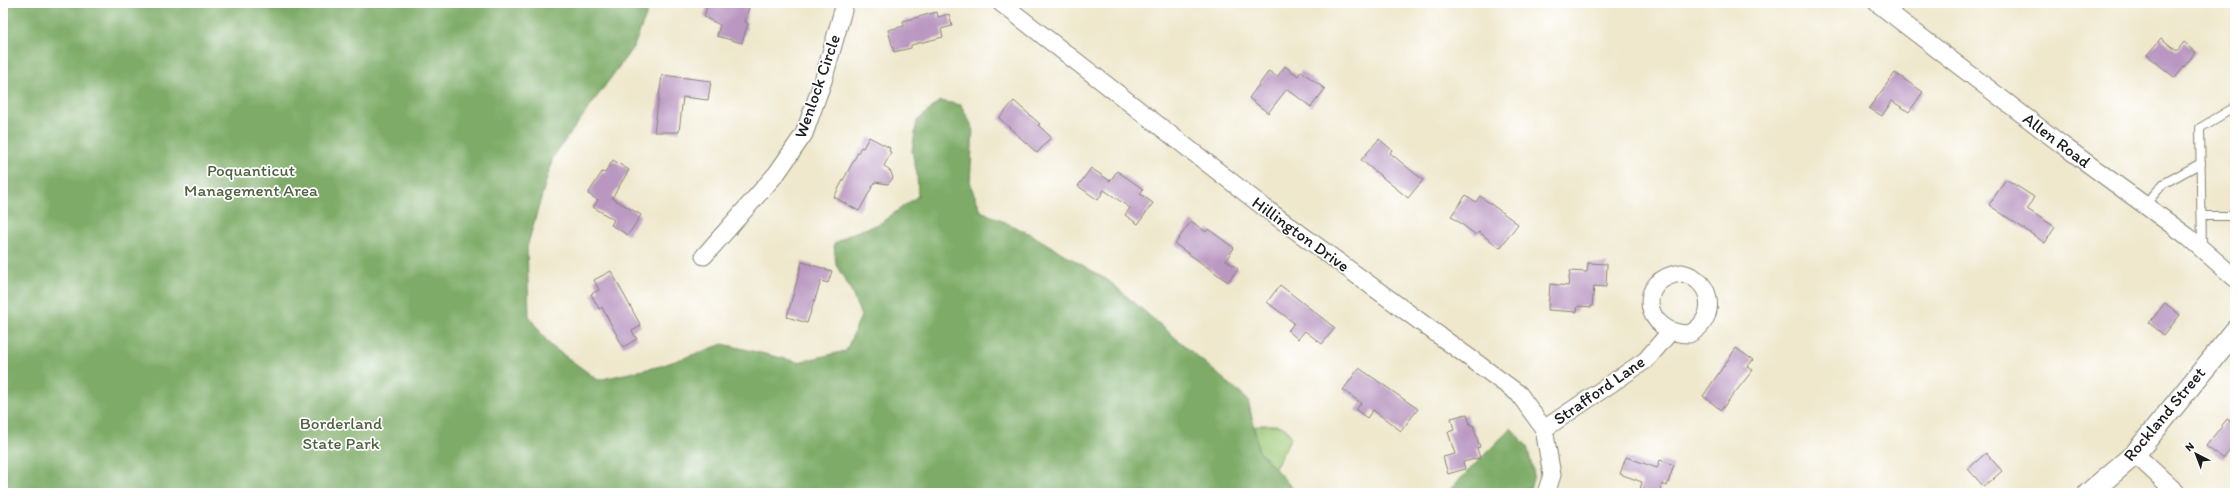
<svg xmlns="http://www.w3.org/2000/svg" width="2238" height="496" viewBox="0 0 2238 496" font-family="Itim,sans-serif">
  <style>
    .green { fill: #9dc876; stroke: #5c7249 }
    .forest { fill: #7eac67; stroke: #4d6442 }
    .building { fill: #b997c1 }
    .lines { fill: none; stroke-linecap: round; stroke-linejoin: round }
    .service-casing { stroke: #868274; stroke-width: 10 }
    .minor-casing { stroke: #868274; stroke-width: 19 }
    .tertiary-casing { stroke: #868274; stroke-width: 23 }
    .service { stroke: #fff; stroke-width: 8 }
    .minor { stroke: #fff; stroke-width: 17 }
    .tertiary { stroke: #fff; stroke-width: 21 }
    .labels { text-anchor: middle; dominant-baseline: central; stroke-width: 3.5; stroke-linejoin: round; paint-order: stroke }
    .street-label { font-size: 17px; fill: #1c1c1c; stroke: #fff }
    .park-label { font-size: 17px; fill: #506140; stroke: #fff }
  </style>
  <rect width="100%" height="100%" fill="#fff"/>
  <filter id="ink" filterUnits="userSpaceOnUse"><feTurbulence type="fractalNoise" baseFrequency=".025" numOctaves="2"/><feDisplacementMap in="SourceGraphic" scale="8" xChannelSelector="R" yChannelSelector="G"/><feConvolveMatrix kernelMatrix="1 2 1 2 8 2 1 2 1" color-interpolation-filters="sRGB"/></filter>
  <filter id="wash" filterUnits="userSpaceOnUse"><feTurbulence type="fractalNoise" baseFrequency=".012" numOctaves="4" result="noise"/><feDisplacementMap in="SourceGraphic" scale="16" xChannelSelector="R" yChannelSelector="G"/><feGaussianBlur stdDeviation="0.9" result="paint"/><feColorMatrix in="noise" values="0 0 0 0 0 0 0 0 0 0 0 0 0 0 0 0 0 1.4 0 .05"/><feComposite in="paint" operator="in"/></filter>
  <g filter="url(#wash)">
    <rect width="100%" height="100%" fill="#efe8cd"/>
    <!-- green -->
    <path class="green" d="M1261 425C1275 425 1287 423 1291 438L1272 473 1202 493 1248 428Z"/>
    <!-- forest -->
    <g class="forest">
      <path d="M3 3H651L634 46 553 157 527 247 529 317 550 345 598 380 661 366 723 344 798 362 846 351 861 316 850 288 836 265 834 244 850 234 879 224 918 196 917 174 912 151 917 121 940 101 961 105 973 128 970 184 981 211 1032 235 1109 281 1248 400 1259 451 1297 493H3Z"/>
      <path d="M1511 428 1527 446 1534 475 1529 493H1446Z"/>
    </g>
    <g id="blocks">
      <!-- building -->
      <g class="building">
        <path d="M708 3H750L745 22 748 23 742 43 717 36 720 25 704 17Z"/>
        <path d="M937 12 938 17 949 14 952 26 941 29 943 37 911 45V48L894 52 888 30 904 26 903 21Z"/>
        <path d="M2161 38 2177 51 2184 42 2196 52 2175 78 2147 55Z"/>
        <path d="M1285 66 1298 76 1301 71 1325 89 1311 107 1287 89 1268 113 1249 98 1269 71 1277 77Z"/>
        <path d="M1895 73 1923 92 1909 112 1892 101 1882 116 1869 108Z"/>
        <path d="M662 75 711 81 708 100 683 97 679 132H654Z"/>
        <path d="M1014 101 1040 124 1038 125 1051 137 1037 153 999 118Z"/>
        <path d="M869 137 890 148 889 151 891 152 884 166 891 172 893 178 888 184 875 182 859 211 834 197 861 147 863 148Z"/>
        <path d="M1379 139 1392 150 1390 153 1423 180 1408 198 1361 160Z"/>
        <path d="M613 160 629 170 612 198 641 215 628 235 611 225 614 220 593 207 598 200 588 194 602 172 605 173Z"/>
        <path d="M1091 168 1110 181 1117 171 1143 189 1140 194 1153 203 1138 224 1125 215 1130 208 1104 190 1098 200 1078 186Z"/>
        <path d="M2006 179 2034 197 2027 209 2055 227 2045 243 1989 205Z"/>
        <path d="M1466 195 1476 202 1480 196 1518 224 1500 248 1479 232 1476 235 1451 216Z"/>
        <path d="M1191 221 1206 232 1208 229 1234 248 1226 260 1238 269 1228 282 1175 244Z"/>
        <path d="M802 262 832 271 828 283 821 281 807 323 787 317Z"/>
        <path d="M1588 263 1607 264 1606 287 1594 286 1592 307 1578 306 1577 312 1548 310 1550 284 1568 286 1570 271 1587 272Z"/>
        <path d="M611 271 641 326 632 331 637 339 623 347 602 307 599 309 591 294 599 290 594 280Z"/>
        <path d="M1280 285 1335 328 1322 344 1305 331 1298 339 1288 331 1294 323 1267 302Z"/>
        <path d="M2165 303 2180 315 2164 335 2149 323Z"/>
        <path d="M1736 348 1753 360 1747 367 1753 370 1721 410 1703 396Z"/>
        <path d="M1359 368 1418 409 1401 431 1373 410 1367 418 1356 410 1361 403 1343 390Z"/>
        <path d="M1467 414 1470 425H1473L1480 447 1477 448 1480 458 1463 462 1465 469 1448 474 1443 457 1455 454 1448 432 1454 430 1451 418Z"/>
        <path d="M2227 419 2235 425V444L2223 459 2206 446Z"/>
        <path d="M1986 453 2002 471 1984 487 1968 469Z"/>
        <path d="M1626 457 1657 468 1660 460 1674 465 1667 486 1662 484 1659 493H1639L1642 482 1620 474Z"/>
      </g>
    </g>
  </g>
  <g filter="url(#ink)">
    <use href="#blocks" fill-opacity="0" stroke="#868274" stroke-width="1"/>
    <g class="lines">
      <defs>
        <g id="service">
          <path d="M2145 205 2163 184 2201 163"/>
          <path d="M2202 216H2235"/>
          <path d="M2202 249 2200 128 2235 107"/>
        </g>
        <g id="minor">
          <path d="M1001 3 1265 208 1519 394 1544 429 1552 475 1546 493"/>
          <path d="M1877 3 2061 144 2187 236 2235 278"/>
          <path d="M704 256 777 173 804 134 823 81 845 3"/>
          <path d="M1682 273C1714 280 1718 320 1689 334 1643 334 1634 278 1682 273Z"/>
          <path d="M1544 429 1646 360 1670 332"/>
          <path d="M2135 454 2177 493"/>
        </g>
        <path id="tertiary" d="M2089 493 2135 454 2235 331"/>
      </defs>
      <!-- service casing -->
      <use href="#service" class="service-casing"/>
      <!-- minor casing -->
      <use href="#minor" class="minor-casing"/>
      <!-- tertiary casing -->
      <use href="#tertiary" class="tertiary-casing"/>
      <!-- service -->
      <use href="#service" class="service"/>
      <!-- minor -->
      <use href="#minor" class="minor"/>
      <!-- tertiary -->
      <use href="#tertiary" class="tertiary"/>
    </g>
  </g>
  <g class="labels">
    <!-- street labels -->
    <g class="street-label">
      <text transform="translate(817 86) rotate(-71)">Wenlock Circle</text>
      <text transform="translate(2057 140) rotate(37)">Allen Road</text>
      <text transform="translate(1301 234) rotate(36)">Hillington Drive</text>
      <text transform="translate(1599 390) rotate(-35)">Strafford Lane</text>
      <text transform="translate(2164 414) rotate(-50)">Rockland Street</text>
    </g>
    <!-- park labels -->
    <g class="park-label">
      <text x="251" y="170">Poquanticut<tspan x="251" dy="20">Management Area</tspan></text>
      <text x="341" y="423">Borderland<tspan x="341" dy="20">State Park</tspan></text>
    </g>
  </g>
  <!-- margin -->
  <rect width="2238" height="496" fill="none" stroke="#fff" stroke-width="16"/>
  <!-- north arrow -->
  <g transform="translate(2196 454) rotate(318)" stroke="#ffffff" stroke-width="3" paint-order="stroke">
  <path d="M0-3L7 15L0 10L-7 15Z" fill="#1c1c1c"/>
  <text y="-6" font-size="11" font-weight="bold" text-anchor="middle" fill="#1c1c1c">N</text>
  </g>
</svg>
